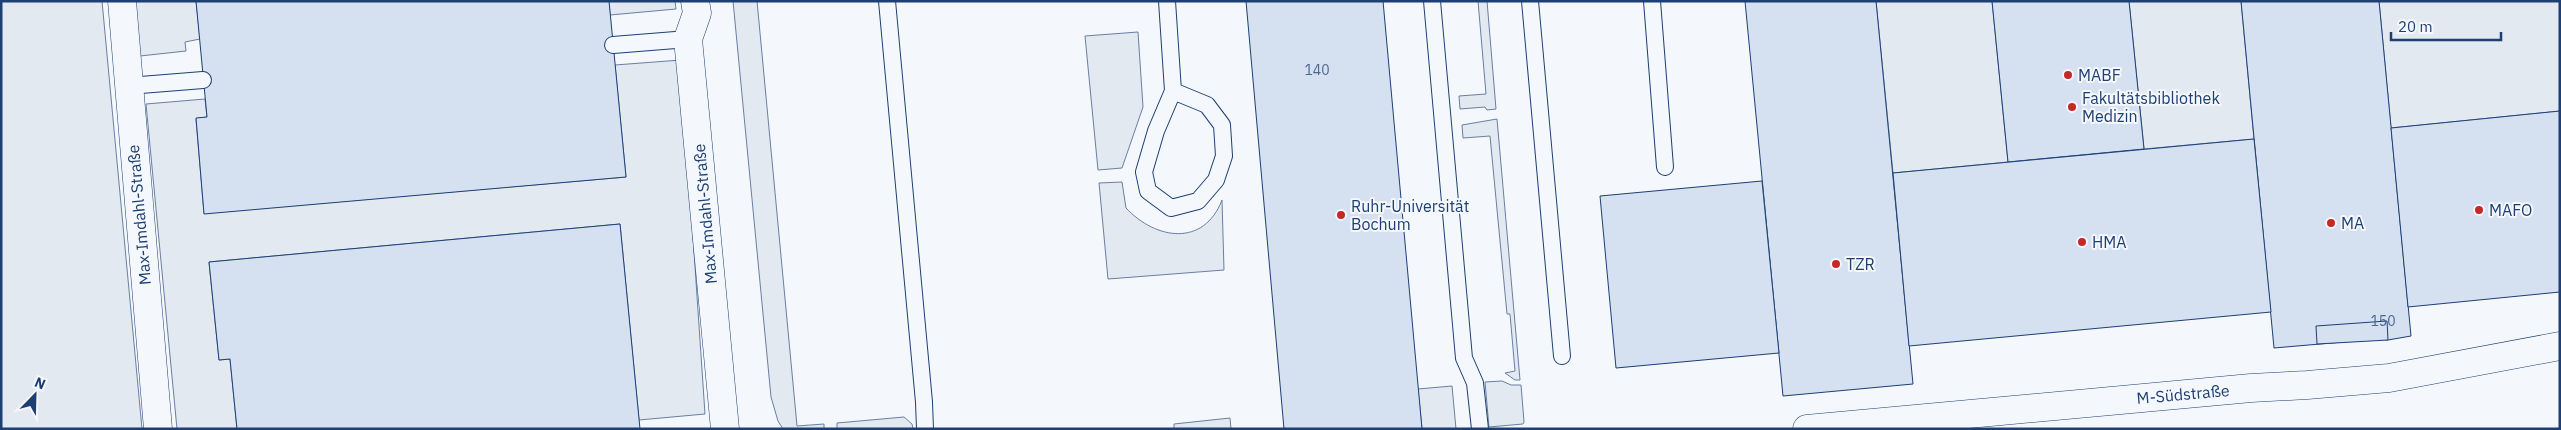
<svg xmlns="http://www.w3.org/2000/svg" width="2561" height="430" viewBox="0 0 2561 430" font-family="'IBM Plex Sans',sans-serif">
  <style>
    .green { fill: #e3e9f0; stroke: #687fa3 }
    .building { fill: #d5e0f0; stroke: #1d3f73 }
    .lines { fill: none; stroke-linecap: round; stroke-linejoin: round }
    .service-casing { stroke: #1d3f73; stroke-width: 18 }
    .minor-casing { stroke: #1d3f73; stroke-width: 29 }
    .service { stroke: #f4f7fb; stroke-width: 16 }
    .minor { stroke: #f4f7fb; stroke-width: 28 }
    .poi-dot { fill: #c62828; stroke: #f4f7fb; stroke-width: 2 }
    .labels { text-anchor: middle; dominant-baseline: central; stroke-width: 4; stroke-linejoin: round; paint-order: stroke }
    .number-label { font-size: 14px; fill: #4b6792 }
    .poi-label { font-size: 16px; fill: #1d3f73; stroke: #f4f7fb; text-anchor: start }
    .street-label { font-size: 16px; fill: #1d3f73; stroke: #f4f7fb }
  </style>
  <rect width="100%" height="100%" fill="#f4f7fb"/>
  <!-- green -->
  <g class="green">
    <path d="M1 1H102L142 429H1Z"/>
    <path d="M134 1H196L200 39 185 42 186 51 140 56Z"/>
    <path d="M609 1H675L676 9 610 15Z"/>
    <path d="M733 1H757L797 426 824 424V429H783L778 421 771 397Z"/>
    <path d="M1478 1H1487L1496 109 1487 110 1485 107 1460 109 1459 96 1486 94Z"/>
    <path d="M1876 1H1992L2008 162 1893 173Z"/>
    <path d="M2129 1H2241L2254 139 2144 149Z"/>
    <path d="M2379 1H2560V111L2391 128Z"/>
    <path d="M1138 32 1143 107 1122 168 1098 170 1085 36Z"/>
    <path d="M681 60 705 414 639 420 620 224 209 262 219 360 230 359 237 429H177L146 104 205 99 207 117 196 119 204 213 626 177 615 65Z"/>
    <path d="M1497 119 1520 380H1515L1505 373 1515 371 1510 314H1507L1490 136 1463 138 1462 125Z"/>
    <path d="M1122 182 1126 208C1156 240 1204 247 1222 200L1224 270 1108 279 1099 183Z"/>
    <path d="M1502 381 1511 385H1521L1524 422 1523 424 1489 427 1485 382Z"/>
    <path d="M1452 386 1456 429H1422L1418 389Z"/>
    <path d="M904 417 912 424 913 429H837V423Z"/>
    <path d="M1230 418 1231 429H1174V424Z"/>
  </g>
  <!-- building -->
  <g class="building">
    <path d="M196 1H609L626 177 204 214 196 118 207 117Z"/>
    <path d="M1246 1H1383L1422 429H1284Z"/>
    <path d="M1745 1H1876L1913 384 1783 396Z"/>
    <path d="M1992 1H2129L2144 149 2008 162Z"/>
    <path d="M2241 1H2379L2411 336 2388 340 2378 339 2274 348Z"/>
    <path d="M2560 111V292L2408 307 2391 128Z"/>
    <path d="M2254 139 2271 312 1909 346 1893 173Z"/>
    <path d="M1762 181 1779 353 1616 368 1600 196Z"/>
    <path d="M620 224 640 429H237L230 359 219 360 209 262Z"/>
    <path d="M2387 321 2388 340 2317 344 2316 326Z"/>
  </g>
  <g class="lines">
    <defs>
      <g id="service">
        <path d="M887 1 924 402 925 429"/>
        <path d="M1167 1 1173 91 1156 131 1144 172 1148 191 1171 208 1198 201 1216 180 1224 156 1222 125 1207 105 1173 91"/>
        <path d="M1432 1 1464 358 1475 383 1480 429"/>
        <path d="M1530 1 1562 356"/>
        <path d="M1652 1 1665 167"/>
        <path d="M613 45 688 39"/>
        <path d="M128 86 203 80"/>
      </g>
      <g id="minor">
        <path d="M122 1 158 429"/>
        <path d="M695 1 697 13 688 39 725 429"/>
        <path d="M1807 429 2251 388 2307 385 2389 378 2560 346"/>
      </g>
    </defs>
    <!-- service casing -->
    <use href="#service" class="service-casing"/>
    <!-- minor casing -->
    <use href="#minor" class="minor-casing"/>
    <!-- service -->
    <use href="#service" class="service"/>
    <!-- minor -->
    <use href="#minor" class="minor"/>
  </g>
  <!-- markers -->
  <g class="poi-dot">
    <circle cx="2068" cy="75" r="5"/>
    <circle cx="2072" cy="107" r="5"/>
    <circle cx="2479" cy="210" r="5"/>
    <circle cx="1341" cy="215" r="5"/>
    <circle cx="2331" cy="223" r="5"/>
    <circle cx="2082" cy="242" r="5"/>
    <circle cx="1836" cy="264" r="5"/>
  </g>
  <g class="labels">
    <!-- number labels -->
    <g class="number-label">
      <text x="1317" y="70">140</text>
      <text x="2383" y="321">150</text>
    </g>
    <!-- poi labels -->
    <g class="poi-label">
      <text x="2078" y="75">MABF</text>
      <text x="2082" y="98">Fakultätsbibliothek<tspan x="2082" dy="18">Medizin</tspan></text>
      <text x="1351" y="206">Ruhr-Universität<tspan x="1351" dy="18">Bochum</tspan></text>
      <text x="2489" y="210">MAFO</text>
      <text x="2341" y="223">MA</text>
      <text x="2092" y="242">HMA</text>
      <text x="1846" y="264">TZR</text>
    </g>
    <!-- street labels -->
    <g class="street-label">
      <text transform="translate(705 214) rotate(-95)">Max-Imdahl-Straße</text>
      <text transform="translate(139 215) rotate(-95)">Max-Imdahl-Straße</text>
      <text transform="translate(2183 394) rotate(-5)">M-Südstraße</text>
    </g>
  </g>
  <!-- border -->
  <rect width="2561" height="430" fill="none" stroke="#1d3f73" stroke-width="5"/>
  <!-- north arrow -->
  <g transform="translate(35 395) rotate(23)" stroke="#f4f7fb" stroke-width="4" paint-order="stroke">
  <path d="M0-4L9 19L0 12L-9 19Z" fill="#1d3f73"/>
  <text y="-8" font-size="14" font-weight="bold" text-anchor="middle" fill="#1d3f73">N</text>
  </g>
  <!-- scale -->
  <path d="M2391 32v8h110v-8" fill="none" stroke="#1d3f73" stroke-width="2.5"/>
  <text x="2398" y="32" font-size="15" fill="#1d3f73" stroke="#f4f7fb" stroke-width="4" paint-order="stroke">20 m</text>
</svg>
